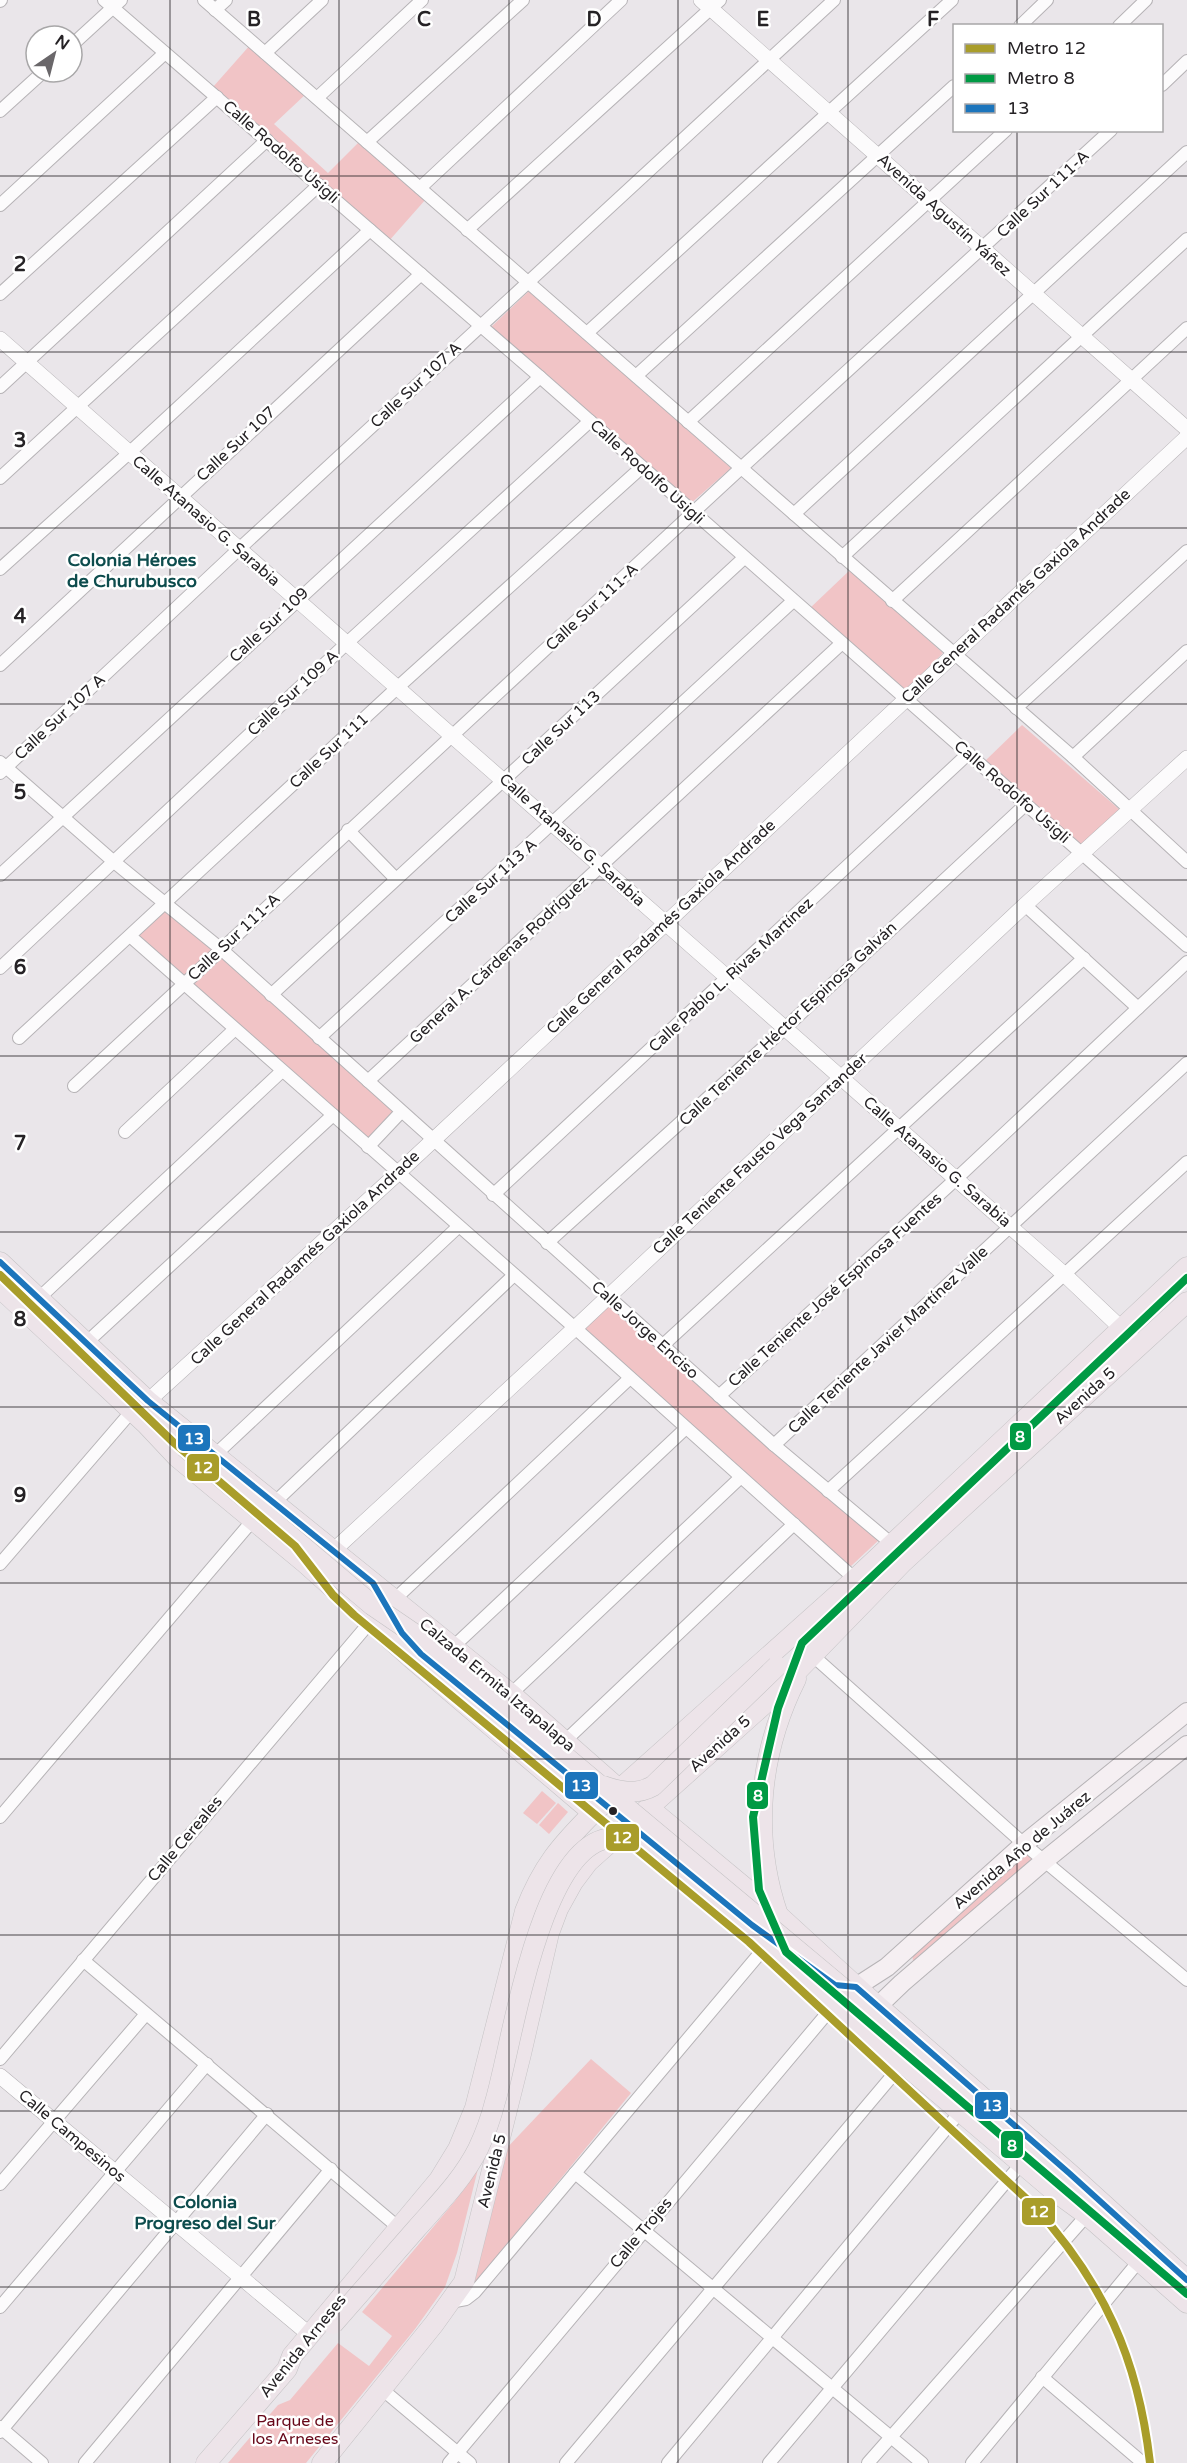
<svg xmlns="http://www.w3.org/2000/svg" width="1187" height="2463" viewBox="0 0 1187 2463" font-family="'Varela Round',sans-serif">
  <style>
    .green { fill: #f1c4c6 }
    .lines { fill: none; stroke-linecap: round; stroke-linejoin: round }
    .minor-casing { stroke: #b6b3b6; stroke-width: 14 }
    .tertiary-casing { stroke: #b6b3b6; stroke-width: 16 }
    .secondary-casing { stroke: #b6b3b6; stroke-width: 20 }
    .primary-casing { stroke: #c4c2c4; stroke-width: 21 }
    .minor { stroke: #fcfbfc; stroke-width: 12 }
    .tertiary { stroke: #fcfbfc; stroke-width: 15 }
    .secondary { stroke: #f5eff2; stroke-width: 18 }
    .primary { stroke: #ede4e9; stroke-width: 20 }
    .primary-bridge-casing { stroke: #c4c2c4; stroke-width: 21; stroke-linecap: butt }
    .primary-bridge { stroke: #ede4e9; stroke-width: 20 }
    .bus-1-casing { stroke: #fff; stroke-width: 10 }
    .bus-1 { stroke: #1c75bc; stroke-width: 6 }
    .metro-1-casing { stroke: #fff; stroke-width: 12 }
    .metro-2-casing { stroke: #fff; stroke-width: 12 }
    .metro-1 { stroke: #a99d2a; stroke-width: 8 }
    .metro-2 { stroke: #009a44; stroke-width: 8 }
    .grid { fill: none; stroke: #252225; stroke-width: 1.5; stroke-opacity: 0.55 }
    .bus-dot { fill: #252225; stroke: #fff; stroke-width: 2 }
    .labels { text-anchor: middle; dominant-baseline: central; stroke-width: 5; stroke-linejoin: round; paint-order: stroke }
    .street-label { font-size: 16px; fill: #252225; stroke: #fff }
    .park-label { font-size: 16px; fill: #660719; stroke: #fff }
    .neighbourhood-label { font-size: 18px; font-weight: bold; fill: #0d4c4d; stroke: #fff }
    .grid-label { font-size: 20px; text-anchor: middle; font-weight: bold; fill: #252225; stroke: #fff; stroke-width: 5; stroke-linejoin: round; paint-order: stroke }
    .line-badge { stroke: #fff; stroke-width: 2 }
    .badge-label { font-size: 16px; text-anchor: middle; font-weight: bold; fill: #fff }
  </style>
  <rect width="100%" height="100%" fill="#eae6ea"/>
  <!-- green -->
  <g class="green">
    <path d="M251 44 307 93 274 124 328 173 361 140 426 199 388 242 213 87Z"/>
    <path d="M529 291 731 468 689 505 489 329Z"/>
    <path d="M850 570 943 653 903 694 808 610Z"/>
    <path d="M1022 725 1120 810 1081 847 985 761Z"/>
    <path d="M162 908 221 949 396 1113 369 1141 136 936Z"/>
    <path d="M609 1304 881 1538 850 1567 580 1332Z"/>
    <path d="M542 1791 556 1803 537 1824 523 1813Z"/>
    <path d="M558 1803 568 1812 549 1834 539 1825Z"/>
    <path d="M1023 1850 1038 1863 914 1971 912 1952Z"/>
    <path d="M591 2059 631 2093 475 2283 472 2281 505 2150Z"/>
    <path d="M485 2141 457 2253 445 2287 415 2329 306 2463H228L278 2405 290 2400 338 2343 369 2366 392 2336 362 2312 455 2201 470 2178Z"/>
  </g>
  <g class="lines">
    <defs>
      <g id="minor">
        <path d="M104 0 540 377 1187 946"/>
        <path d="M204 0 1073 757 1187 862"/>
        <path d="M0 1 1 0"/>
        <path d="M215 10 226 0"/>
        <path d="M1020 26 1047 0"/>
        <path d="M1119 26 1146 0"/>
        <path d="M72 45 121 0"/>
        <path d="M265 53 322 0"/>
        <path d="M1162 85 1187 61"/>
        <path d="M317 98 422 0"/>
        <path d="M0 111 43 72"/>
        <path d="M367 142 523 0"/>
        <path d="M420 188 621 0"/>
        <path d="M0 205 165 53"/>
        <path d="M467 230 720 0"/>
        <path d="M0 294 217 97"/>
        <path d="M587 333 952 0"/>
        <path d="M636 376 954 86"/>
        <path d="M0 387 267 140"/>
        <path d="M688 422 1006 130"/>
        <path d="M0 478 319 185"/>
        <path d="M794 514 1187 152"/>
        <path d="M842 557 1187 239"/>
        <path d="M0 569 129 453 370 230"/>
        <path d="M892 601 1187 328"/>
        <path d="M0 665 421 274"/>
        <path d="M1016 708 1187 551"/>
        <path d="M1073 757 1187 651"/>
        <path d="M0 762 113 861 221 949 774 1445 892 1544"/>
        <path d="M0 773 239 549 834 0"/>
        <path d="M348 830 396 879"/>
        <path d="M0 875 540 377"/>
        <path d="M1025 905 1138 1008"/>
        <path d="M130 936 575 1328 855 1579"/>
        <path d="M0 968 347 643 590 421"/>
        <path d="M271 995 744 558"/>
        <path d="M19 1038 398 687 642 467"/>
        <path d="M319 1038 793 601"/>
        <path d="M368 1081 842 643"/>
        <path d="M74 1086 740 469 1111 130"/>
        <path d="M125 1132 235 1029"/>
        <path d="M368 1147 401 1112"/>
        <path d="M493 1195 969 753"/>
        <path d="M547 1243 785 1028 1026 804"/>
        <path d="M38 1299 282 1071"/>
        <path d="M85 1344 333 1115"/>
        <path d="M662 1346 1084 958"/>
        <path d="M719 1396 956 1179 1187 962"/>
        <path d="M774 1445 1187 1063"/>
        <path d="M215 1455 458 1227"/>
        <path d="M828 1491 1187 1162"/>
        <path d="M274 1503 514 1275"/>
        <path d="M0 1564 131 1412"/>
        <path d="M394 1600 630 1378"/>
        <path d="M453 1647 686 1428"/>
        <path d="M811 1654 1024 1844 1187 1980"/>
        <path d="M511 1694 741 1477"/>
        <path d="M565 1741 794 1524"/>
        <path d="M0 1817 253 1520"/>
        <path d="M83 1960 399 2228"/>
        <path d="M0 2059 371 1621"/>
        <path d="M575 2173 922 2463"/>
        <path d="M0 2184 146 2014"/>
        <path d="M450 2302 466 2299 475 2292 766 1946"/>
        <path d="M0 2307 207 2064"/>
        <path d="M1042 2377 1143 2463"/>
        <path d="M383 2390 470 2463"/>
        <path d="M0 2427 42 2463"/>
        <path d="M0 2432 267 2114"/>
        <path d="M85 2463 331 2169"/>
        <path d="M449 2463 835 2004"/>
        <path d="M566 2463 903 2063"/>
        <path d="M668 2463 960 2112"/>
        <path d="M769 2463 1021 2164"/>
        <path d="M868 2463 1087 2215"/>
        <path d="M972 2463 1139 2261"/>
      </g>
      <g id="tertiary">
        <path d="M701 0 1187 429"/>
        <path d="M0 339 728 978 1065 1275 1140 1346"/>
        <path d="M139 1407 148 1401 398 1173 1187 437"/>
        <path d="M333 1551 575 1328 1025 905 1187 758"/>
        <path d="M0 2076 310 2335"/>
      </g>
      <g id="secondary">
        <path d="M856 1987 887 1967 1024 1844 1187 1712"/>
        <path d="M878 2006 902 1983 1044 1861 1187 1745"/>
      </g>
      <g id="primary">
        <path d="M0 1262 148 1401 511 1694 620 1790"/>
        <path d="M0 1288 146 1424 177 1457 305 1563 411 1658 593 1813"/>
        <path d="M649 1808 778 1915 871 2000 1069 2173 1187 2280"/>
        <path d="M657 1855 1054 2191 1087 2215"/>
        <path d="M778 1915C751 1836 759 1753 796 1679"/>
        <path d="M1080 2206 1087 2215 1187 2303"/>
        <path d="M206 2463 287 2369 292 2356 439 2180 458 2149 475 2108 525 1911C542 1867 560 1846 593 1813L855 1579 1187 1267"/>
        <path d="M322 2463 434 2324 464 2282 521 2054 549 1933 558 1909 573 1882 588 1862 771 1698 903 1562 1187 1302"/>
      </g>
    </defs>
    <!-- minor casing -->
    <use href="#minor" class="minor-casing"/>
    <!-- tertiary casing -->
    <use href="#tertiary" class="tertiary-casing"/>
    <!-- secondary casing -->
    <use href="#secondary" class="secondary-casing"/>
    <!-- primary casing -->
    <use href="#primary" class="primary-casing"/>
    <!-- minor -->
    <use href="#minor" class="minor"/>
    <!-- tertiary -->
    <use href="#tertiary" class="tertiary"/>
    <!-- secondary -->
    <use href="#secondary" class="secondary"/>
    <!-- primary -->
    <use href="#primary" class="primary"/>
    <defs>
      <g id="primary-bridge">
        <path d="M185 1447 372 1605 435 1648 857 2000 1054 2173"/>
        <path d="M603 1786C620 1792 637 1795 653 1786L777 1666"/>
        <path d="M333 2324C361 2292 389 2260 417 2228 439 2203 463 2179 478 2149 485 2134 491 2118 495 2102 512 2046 539 1844 611 1838 632 1836 654 1854 674 1862"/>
      </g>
    </defs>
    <!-- primary-bridge casing -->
    <use href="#primary-bridge" class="primary-bridge-casing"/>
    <!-- primary-bridge -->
    <use href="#primary-bridge" class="primary-bridge"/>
    <defs>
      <path id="bus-1" d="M0 1262 148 1401 373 1583 402 1633 421 1654 752 1925 835 1985 856 1987 1069 2173 1187 2280"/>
    </defs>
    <!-- bus-1 casing -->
    <use href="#bus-1" class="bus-1-casing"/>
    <!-- bus-1 -->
    <use href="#bus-1" class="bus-1"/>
    <defs>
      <path id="metro-1" d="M0 1275 173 1442 295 1546 333 1595 354 1615 749 1942 1033 2205C1104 2283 1138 2358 1150 2463"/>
      <path id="metro-2" d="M1187 1278 802 1643 778 1708 753 1817 759 1890 786 1952 1187 2294"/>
    </defs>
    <!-- metro-1 casing -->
    <use href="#metro-1" class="metro-1-casing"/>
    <!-- metro-2 casing -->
    <use href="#metro-2" class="metro-2-casing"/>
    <!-- metro-1 -->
    <use href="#metro-1" class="metro-1"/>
    <!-- metro-2 -->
    <use href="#metro-2" class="metro-2"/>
  </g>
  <!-- grid -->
  <path class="grid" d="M170 0V2463M339 0V2463M509 0V2463M678 0V2463M848 0V2463M1017 0V26M1017 130V2463M0 176H1187M0 352H1187M0 528H1187M0 704H1187M0 880H1187M0 1056H1187M0 1232H1187M0 1407H1187M0 1583H1187M0 1759H1187M0 1935H1187M0 2111H1187M0 2287H1187"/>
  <!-- markers -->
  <circle class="bus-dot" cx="613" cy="1811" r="5"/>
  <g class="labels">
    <!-- street labels -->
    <g class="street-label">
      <text transform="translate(281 152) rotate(41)">Calle Rodolfo Usigli</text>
      <text transform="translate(1043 194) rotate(-43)">Calle Sur 111-A</text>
      <text transform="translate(944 215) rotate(42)">Avenida Agustín Yáñez</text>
      <text transform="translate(416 385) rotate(-43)">Calle Sur 107 A</text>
      <text transform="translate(236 444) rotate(-43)">Calle Sur 107</text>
      <text transform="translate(647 472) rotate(42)">Calle Rodolfo Usigli</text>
      <text transform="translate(206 521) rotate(41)">Calle Atanasio G. Sarabia</text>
      <text transform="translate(1016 596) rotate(-43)">Calle General Radamés Gaxiola Andrade</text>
      <text transform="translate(592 607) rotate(-43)">Calle Sur 111-A</text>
      <text transform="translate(269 625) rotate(-43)">Calle Sur 109</text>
      <text transform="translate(293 693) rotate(-43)">Calle Sur 109 A</text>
      <text transform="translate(60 717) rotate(-43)">Calle Sur 107 A</text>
      <text transform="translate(561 728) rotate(-43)">Calle Sur 113</text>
      <text transform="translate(329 751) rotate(-43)">Calle Sur 111</text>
      <text transform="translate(1012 792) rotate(41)">Calle Rodolfo Usigli</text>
      <text transform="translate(572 840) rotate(42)">Calle Atanasio G. Sarabia</text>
      <text transform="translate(491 881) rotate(-42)">Calle Sur 113 A</text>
      <text transform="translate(661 927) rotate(-43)">Calle General Radamés Gaxiola Andrade</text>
      <text transform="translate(234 937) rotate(-43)">Calle Sur 111-A</text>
      <text transform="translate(499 960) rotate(-43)">General A. Cárdenas Rodríguez</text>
      <text transform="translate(731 975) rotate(-43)">Calle Pablo L. Rivas Martínez</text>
      <text transform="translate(788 1024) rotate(-43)">Calle Teniente Héctor Espinosa Galván</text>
      <text transform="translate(760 1154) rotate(-43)">Calle Teniente Fausto Vega Santander</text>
      <text transform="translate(937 1162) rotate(41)">Calle Atanasio G. Sarabia</text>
      <text transform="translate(305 1258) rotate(-43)">Calle General Radamés Gaxiola Andrade</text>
      <text transform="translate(835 1290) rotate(-42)">Calle Teniente José Espinosa Fuentes</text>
      <text transform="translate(645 1330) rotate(42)">Calle Jorge Enciso</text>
      <text transform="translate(888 1340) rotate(-43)">Calle Teniente Javier Martínez Valle</text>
      <text transform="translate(1085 1396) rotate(-42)">Avenida 5</text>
      <text transform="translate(497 1685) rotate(40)">Calzada Ermita Iztapalapa</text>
      <text transform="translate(720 1744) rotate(-42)">Avenida 5</text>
      <text transform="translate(185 1839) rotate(-50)">Calle Cereales</text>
      <text transform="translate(1022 1850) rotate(-40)">Avenida Año de Juárez</text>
      <text transform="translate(72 2136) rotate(40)">Calle Campesinos</text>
      <text transform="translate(492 2171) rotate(-76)">Avenida 5</text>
      <text transform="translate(641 2233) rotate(-50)">Calle Trojes</text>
      <text transform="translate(303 2346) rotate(-51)">Avenida Arneses</text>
    </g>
    <!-- park labels -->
    <g class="park-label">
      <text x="295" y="2421">Parque de<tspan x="295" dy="18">los Arneses</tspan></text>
    </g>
    <!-- neighbourhood labels -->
    <g class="neighbourhood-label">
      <text x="132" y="560">Colonia Héroes<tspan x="132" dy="21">de Churubusco</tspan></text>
      <text x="205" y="2202">Colonia<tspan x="205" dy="21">Progreso del Sur</tspan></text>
    </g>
  </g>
  <g class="grid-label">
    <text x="254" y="26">B</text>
    <text x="424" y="26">C</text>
    <text x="594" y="26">D</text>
    <text x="763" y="26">E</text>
    <text x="933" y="26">F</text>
    <text x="20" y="271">2</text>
    <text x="20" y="447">3</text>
    <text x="20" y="623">4</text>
    <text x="20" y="799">5</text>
    <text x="20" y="974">6</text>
    <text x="20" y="1150">7</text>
    <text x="20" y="1326">8</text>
    <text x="20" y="1502">9</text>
  </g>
  <g class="line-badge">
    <rect x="1009" y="1422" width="23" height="29" rx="6" fill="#009a44"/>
    <rect x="177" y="1424" width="34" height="28" rx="6" fill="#1c75bc"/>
    <rect x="186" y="1453" width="34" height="29" rx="6" fill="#a99d2a"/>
    <rect x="564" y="1771" width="35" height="29" rx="6" fill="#1c75bc"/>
    <rect x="746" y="1781" width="23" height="29" rx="6" fill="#009a44"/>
    <rect x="605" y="1823" width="35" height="29" rx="6" fill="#a99d2a"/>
    <rect x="974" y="2091" width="35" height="29" rx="6" fill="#1c75bc"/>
    <rect x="1000" y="2130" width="24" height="29" rx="6" fill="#009a44"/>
    <rect x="1021" y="2197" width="35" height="29" rx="6" fill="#a99d2a"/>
  </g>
  <g class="badge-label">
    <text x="1020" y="1442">8</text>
    <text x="194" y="1444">13</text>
    <text x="203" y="1473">12</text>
    <text x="581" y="1791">13</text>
    <text x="758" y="1801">8</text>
    <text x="622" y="1843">12</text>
    <text x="992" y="2111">13</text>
    <text x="1012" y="2151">8</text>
    <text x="1039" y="2217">12</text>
  </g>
  <!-- legend -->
  <rect x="953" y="24" width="210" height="108" fill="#ffffff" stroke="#a8a7a8" stroke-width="1.5"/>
  <rect x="965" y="44" width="30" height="9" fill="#a99d2a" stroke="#a8a7a8" stroke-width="1.5"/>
  <text x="1007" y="54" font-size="18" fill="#252225">Metro 12</text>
  <rect x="965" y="74" width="30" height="9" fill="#009a44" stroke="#a8a7a8" stroke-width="1.5"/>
  <text x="1007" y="84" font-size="18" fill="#252225">Metro 8</text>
  <rect x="965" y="104" width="30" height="9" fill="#1c75bc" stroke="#a8a7a8" stroke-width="1.5"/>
  <text x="1007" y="114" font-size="18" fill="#252225">13</text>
  <!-- north arrow -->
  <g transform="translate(54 54) rotate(35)"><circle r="28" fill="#ffffff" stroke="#a8a7a8" stroke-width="1.5"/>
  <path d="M0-4.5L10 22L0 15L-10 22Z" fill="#6a676a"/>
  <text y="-9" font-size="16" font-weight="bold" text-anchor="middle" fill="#252225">N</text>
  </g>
</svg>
